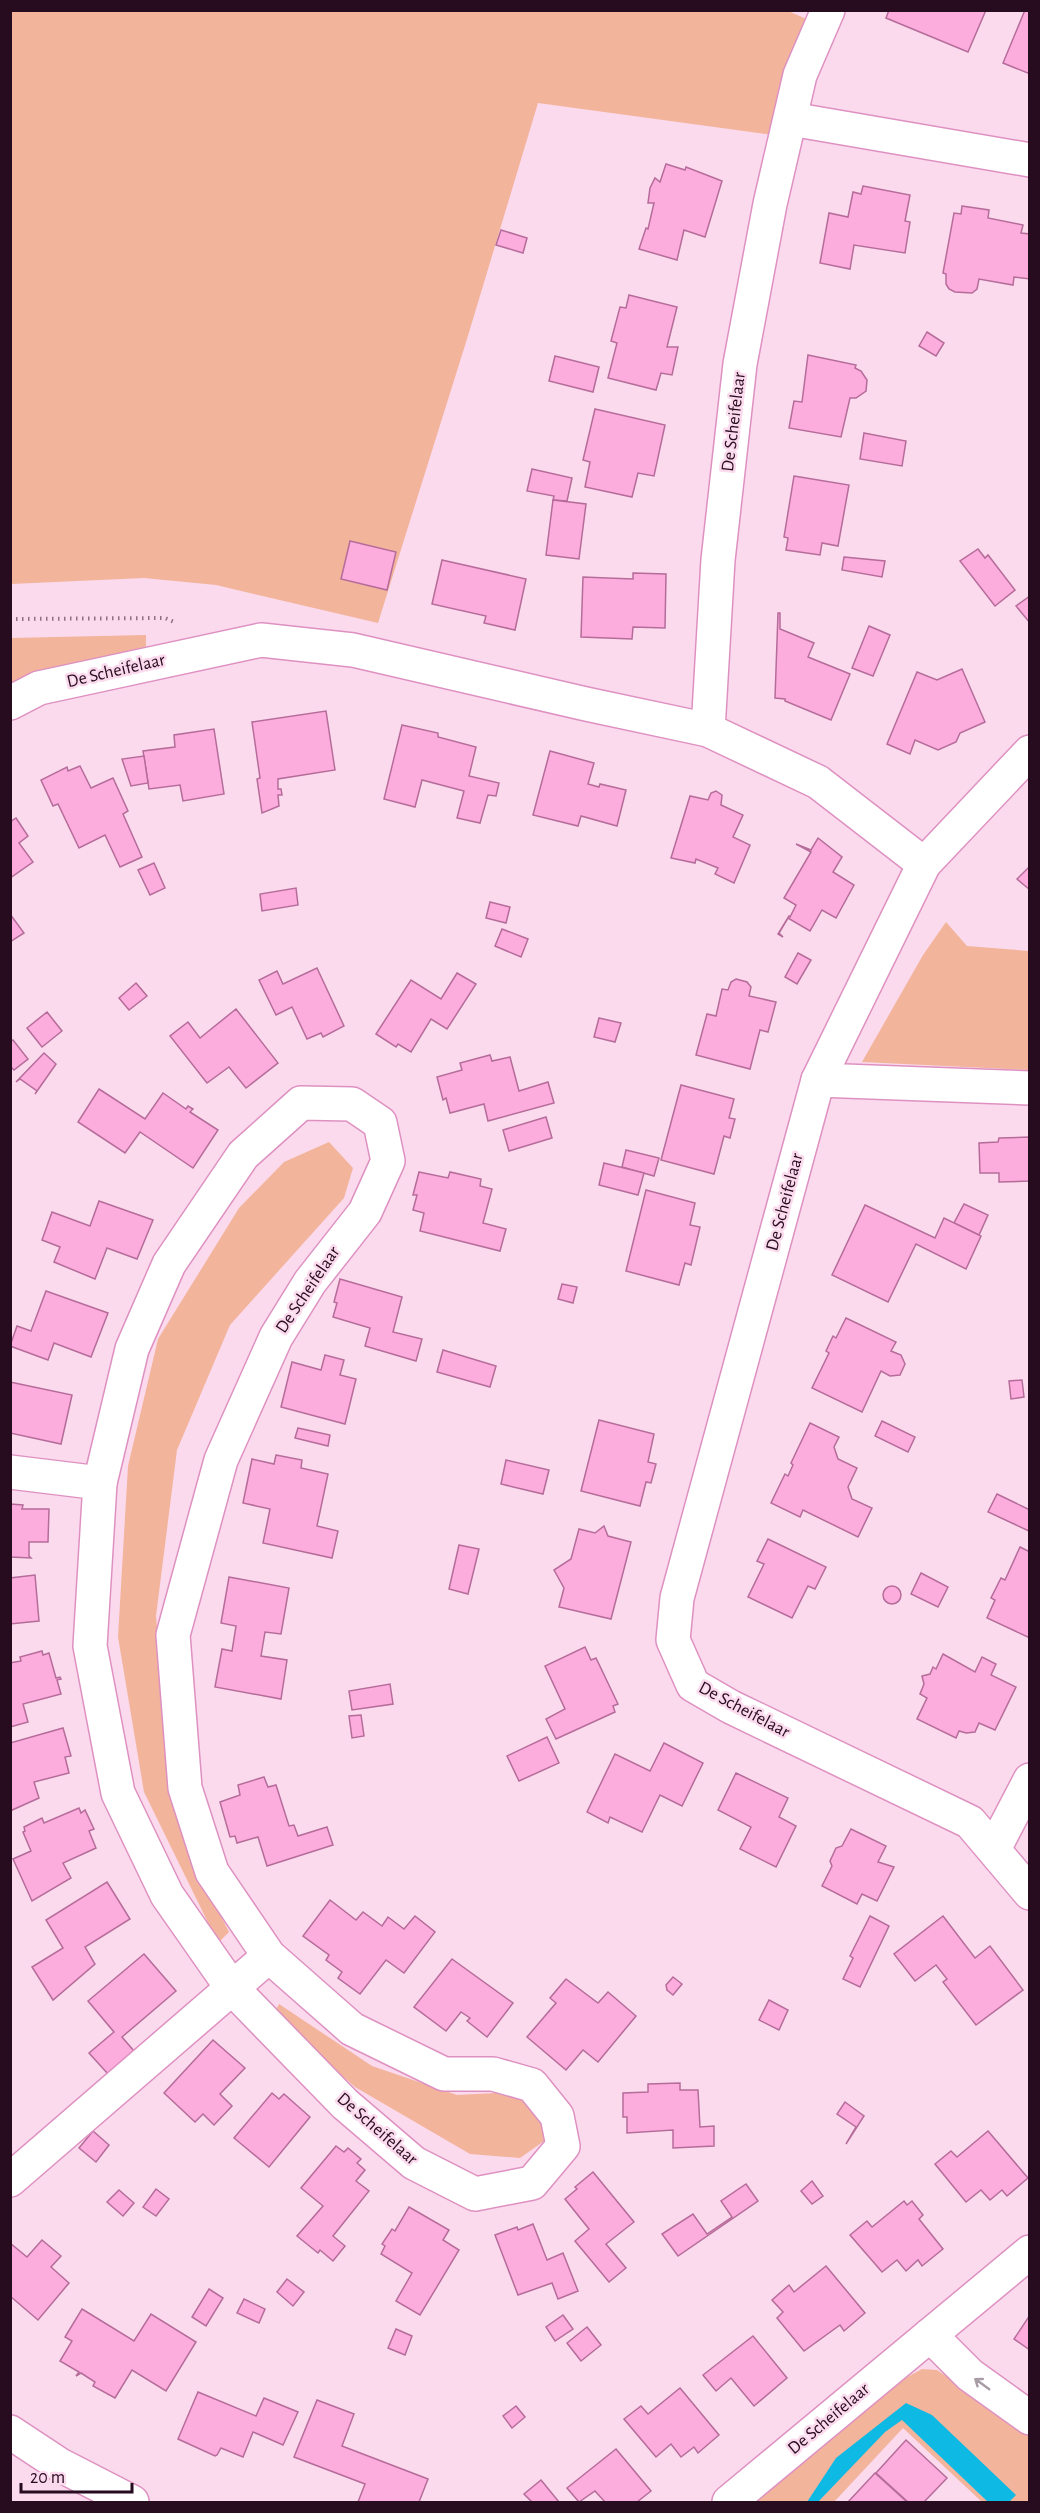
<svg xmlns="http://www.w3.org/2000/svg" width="1040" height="2513" viewBox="0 0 1040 2513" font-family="'Alegreya Sans',sans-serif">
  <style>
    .green { fill: #f3b49c }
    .water { fill: #0eb9e4 }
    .building { fill: #fcaddd; stroke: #b66c9a; stroke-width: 1.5 }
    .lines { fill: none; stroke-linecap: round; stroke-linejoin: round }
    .street-casing { stroke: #de91c1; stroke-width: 36 }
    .path { stroke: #8f7083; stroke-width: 4; stroke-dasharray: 1.5 4.5; stroke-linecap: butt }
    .street { stroke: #fff; stroke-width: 33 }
    .oneway { stroke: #a99da5 }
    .labels { text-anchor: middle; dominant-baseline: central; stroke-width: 5; stroke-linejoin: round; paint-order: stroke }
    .street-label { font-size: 18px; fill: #270b1e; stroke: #fbdaed }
  </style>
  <rect width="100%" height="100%" fill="#fbdaed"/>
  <!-- green -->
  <g class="green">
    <path d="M786 10 820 25 788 137 538 103 467 339 378 623 216 585 144 578 11 584 10 11Z"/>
    <path d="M146 635V647L51 668 11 686 10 638Z"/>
    <path d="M946 922 967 946 1029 951V1070L862 1062 923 955Z"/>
    <path d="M329 1142 353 1168 344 1198 230 1325 177 1450 156 1616 171 1791 205 1885 229 1932 218 1943 144 1792 118 1637 128 1466 158 1339 239 1208 284 1162Z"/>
    <path d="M279 2004 372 2066 457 2095 514 2092 545 2112 547 2139 520 2158 470 2154 355 2087 273 2015Z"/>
    <path d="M922 2369 937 2370 1029 2432V2502H982L903 2428 834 2502H745L867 2399Z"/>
  </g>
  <!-- water -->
  <path class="water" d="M906 2403 932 2415 1016 2495 1009 2502H988L902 2420 885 2432 818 2502H807L836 2458Z"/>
  <!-- building -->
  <g class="building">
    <path d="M889 10H986L968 52 886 18Z"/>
    <path d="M1025 10H1030V74L1003 63Z"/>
    <path d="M666 164 685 170 686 167 722 181 705 237 684 230 677 260 639 249 646 228 648 229 654 203H648L650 188 655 178 660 182Z"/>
    <path d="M863 186 910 195 905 221 910 222 905 253 854 245 850 269 820 263 829 213 848 217 853 192 861 194Z"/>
    <path d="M962 206 989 210 988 218 1023 225 1021 233 1030 234V279L1014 277 1013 285 979 279 977 289 972 293 955 292 949 289 946 284V274L943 273 954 213 961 214Z"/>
    <path d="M501 230 527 238 523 253 496 245Z"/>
    <path d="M629 295 677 307 667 347H678L672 375 661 373 656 390 608 378 617 343 611 341 620 307 626 308Z"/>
    <path d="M927 332 944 343 936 356 919 346Z"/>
    <path d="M808 355 856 365 855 368 861 371 867 380 866 391 856 398H850L841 437 789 428 794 401 802 402Z"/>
    <path d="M555 356 599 367 593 392 549 381Z"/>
    <path d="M595 409 665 425 654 476 638 473 632 497 585 487 590 462 583 460Z"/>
    <path d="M864 433 906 441 902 466 860 459Z"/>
    <path d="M532 469 572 478 567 501 553 500 554 496 527 491Z"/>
    <path d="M794 476 849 485 838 546 822 543 820 555 786 550 788 538 784 537Z"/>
    <path d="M553 500 586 504 579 559 546 555Z"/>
    <path d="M350 541 396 552 387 590 341 579Z"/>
    <path d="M978 549 985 558 988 555 1015 590 995 606 960 561Z"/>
    <path d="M844 557 885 561 882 577 842 570Z"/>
    <path d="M442 560 526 579 515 630 484 623 486 616 432 604Z"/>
    <path d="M633 573 666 574 665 628 633 627 632 639 581 637 583 577 633 579Z"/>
    <path d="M1030 596V623L1016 606Z"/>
    <path d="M778 613H780V629L814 643 808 657 850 674 831 720 785 701V699L775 698Z"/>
    <path d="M869 626 890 635 873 676 852 668Z"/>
    <path d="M962 669 985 722 960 733 956 742 938 750 915 740 910 754 887 744 917 672 937 680Z"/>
    <path d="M326 711 335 770 278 779V789H281L282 795H278L279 806 262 813 257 779 260 778 252 722Z"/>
    <path d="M402 725 438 733V737L476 747 469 776 499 783 496 796 488 795 480 823 457 818 464 791 422 780 415 807 384 799Z"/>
    <path d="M214 729 224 794 183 801 180 785 149 789 143 751 175 747 174 735Z"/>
    <path d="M550 751 594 763 588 784 599 787 600 784 626 790 617 826 581 816 578 826 533 815Z"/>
    <path d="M144 756 148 783 131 786 122 759Z"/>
    <path d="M80 766 91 788 113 778 128 811 123 814 142 857 120 867 105 835 79 848 58 804 53 806 41 780 67 767 68 771Z"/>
    <path d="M716 791 722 795 721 805 743 815 733 837 750 845 734 883 715 874 718 868 696 859 695 863 671 858 690 796 708 800 711 793Z"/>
    <path d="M16 818 28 836 19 843 33 862 10 878V822Z"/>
    <path d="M818 838 842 857 833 872 854 885 836 918 822 910 810 931 788 918 779 933 783 937 778 934 789 916 790 917 796 905 784 898 811 852 796 844 811 850Z"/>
    <path d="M154 863 165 888 150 895 138 870Z"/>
    <path d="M1030 866V890L1017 879Z"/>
    <path d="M296 888 298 905 262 911 260 894Z"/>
    <path d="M490 902 510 907 506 923 486 918Z"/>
    <path d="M10 914 24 933 10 942Z"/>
    <path d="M502 929 528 939 521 957 495 946Z"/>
    <path d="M798 953 811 960 797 984 785 977Z"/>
    <path d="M317 968 344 1026 323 1037 321 1033 307 1039 292 1007 276 1015 259 980 277 971 283 984Z"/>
    <path d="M457 973 476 984 447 1029 431 1019 411 1052 398 1044 396 1047 376 1034 411 980 441 999Z"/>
    <path d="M736 979 747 982 751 987 749 996 776 1002 768 1032 760 1030 750 1069 696 1055 707 1014 716 1016 722 989 728 990 731 982Z"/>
    <path d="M136 983 147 996 129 1010 119 998Z"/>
    <path d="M236 1009 278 1063 246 1088 229 1067 207 1083 170 1036 188 1022 200 1038Z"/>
    <path d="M47 1012 62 1031 42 1047 27 1028Z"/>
    <path d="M599 1018 621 1023 615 1042 594 1037Z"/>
    <path d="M13 1040 28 1059 14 1070 10 1066V1042Z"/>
    <path d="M44 1053 56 1064 35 1094 37 1091 20 1079 16 1082Z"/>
    <path d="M490 1055 492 1061 510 1057 519 1091 548 1082 554 1103 488 1121 484 1104 450 1113 446 1098 443 1100 437 1077 462 1070 460 1063Z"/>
    <path d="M681 1085 734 1099 729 1118 735 1119 730 1138 724 1136 714 1174 661 1160Z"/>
    <path d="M99 1089 145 1119 163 1093 186 1109 188 1106 193 1109 190 1112 218 1130 193 1168 140 1132 125 1153 78 1122Z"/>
    <path d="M546 1117 552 1138 509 1151 503 1130Z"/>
    <path d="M1030 1137V1181L999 1182V1173H980L979 1143 998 1142 999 1138Z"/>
    <path d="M626 1150 659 1158 654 1176 622 1167Z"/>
    <path d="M604 1163 644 1173 638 1195 599 1185Z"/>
    <path d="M419 1172 448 1178 450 1172 481 1179 480 1186 492 1189 483 1223 506 1229 500 1251 420 1231 424 1213 413 1210 417 1195H413Z"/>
    <path d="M646 1190 695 1203 690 1225 700 1227 691 1265 685 1263 679 1285 626 1271Z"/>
    <path d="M99 1201 153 1220 137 1259 107 1248 95 1279 54 1262 60 1247 42 1240 52 1212 90 1226Z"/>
    <path d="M964 1204 988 1215 979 1235 954 1223Z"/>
    <path d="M865 1205 935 1238 944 1218 981 1236 966 1269 916 1244 888 1302 832 1275Z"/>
    <path d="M340 1279 402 1297 393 1332 422 1339 416 1361 365 1346 370 1328 333 1317 337 1303 334 1302Z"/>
    <path d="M562 1284 577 1287 573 1303 558 1299Z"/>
    <path d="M46 1291 108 1313 91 1357 54 1343 48 1360 10 1346 17 1326 31 1331Z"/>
    <path d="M846 1318 896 1342 891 1351 901 1355 905 1364 900 1375 890 1376 881 1371 862 1412 812 1388 829 1353 826 1351 833 1336 836 1338Z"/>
    <path d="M443 1350 496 1366 490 1387 437 1372Z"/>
    <path d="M325 1355 344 1360 340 1375 356 1379 345 1424 281 1407 292 1362 321 1370Z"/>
    <path d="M1022 1380 1024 1397 1011 1399 1009 1381Z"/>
    <path d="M10 1382 72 1395 61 1444 10 1433Z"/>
    <path d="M599 1420 654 1434 648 1462 656 1464 651 1483 646 1482 640 1506 581 1491Z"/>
    <path d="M882 1421 915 1437 908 1452 875 1436Z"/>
    <path d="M810 1423 839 1437 834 1447 838 1459 857 1468 848 1487 852 1499 872 1508 858 1537 803 1510 800 1517 771 1503 785 1474 788 1476 793 1465 791 1463Z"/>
    <path d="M298 1428 330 1435 328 1446 295 1438Z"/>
    <path d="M276 1455 302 1460 301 1468 328 1474 317 1526 338 1531 332 1558 263 1543 270 1509 243 1503 252 1459 274 1464Z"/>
    <path d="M506 1460 549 1470 543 1494 501 1484Z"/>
    <path d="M997 1494 1030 1510 1029 1531 988 1512Z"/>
    <path d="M10 1504 23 1505 22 1509H49L48 1542H29V1556L31 1558 10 1557Z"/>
    <path d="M604 1526 608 1536 631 1542 611 1619 559 1607 564 1588 554 1570 571 1559 579 1529 595 1533Z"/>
    <path d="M768 1539 826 1567 815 1589 808 1586 792 1618 748 1597 764 1564 757 1561Z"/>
    <path d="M459 1545 479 1549 468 1594 449 1589Z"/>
    <path d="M1020 1547 1030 1552V1638L987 1618 995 1600 991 1598 1001 1578 1005 1580Z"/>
    <path d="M921 1573 948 1587 938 1607 911 1594Z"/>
    <path d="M35 1575 39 1621 10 1624V1578Z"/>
    <path d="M229 1577 289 1588 281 1634 265 1632 261 1656 287 1660 281 1699 215 1687 222 1649 232 1651 236 1626 221 1623Z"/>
    <circle cx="892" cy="1595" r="9"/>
    <path d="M585 1647 591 1660 596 1658 618 1704 613 1706 615 1712 556 1739 546 1719 565 1709 545 1666Z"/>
    <path d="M42 1651 43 1655 49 1653 56 1678 60 1677 61 1679 57 1680 61 1694 23 1704 28 1722 10 1727V1663L21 1661 20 1657Z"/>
    <path d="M943 1654 975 1672 982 1657 996 1664 991 1675 1016 1687 995 1730 979 1723 975 1732 966 1733 959 1731 956 1738 917 1719 927 1698 920 1694 924 1684 922 1676 930 1674 933 1667 936 1669Z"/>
    <path d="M390 1684 393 1704 352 1710 349 1691Z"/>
    <path d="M361 1715 364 1736 352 1738 349 1716Z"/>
    <path d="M63 1728 71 1756 65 1757 69 1773 34 1782 39 1798 10 1811V1743Z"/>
    <path d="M547 1737 559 1763 519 1781 507 1756Z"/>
    <path d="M664 1743 703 1763 682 1806 660 1795 642 1832 610 1817 608 1823 587 1812 615 1754 650 1771Z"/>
    <path d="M736 1773 788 1798 779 1817 796 1826 776 1867 740 1849 751 1827 718 1810Z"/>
    <path d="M264 1777 268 1787 276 1785 289 1826 294 1825 298 1836 327 1827 333 1845 267 1866 258 1837 237 1843 235 1836 230 1837 220 1802 240 1795 238 1785Z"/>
    <path d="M79 1808 81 1813 85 1810 94 1829 89 1831 96 1848 63 1863 71 1878 32 1901 13 1859 31 1851 23 1832 25 1831 24 1827 42 1818 44 1823Z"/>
    <path d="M851 1829 886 1846 878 1862 894 1867 877 1901 862 1894 857 1904 822 1886 832 1866 830 1861 836 1848 842 1846Z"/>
    <path d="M107 1882 130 1919 85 1947 95 1964 53 2000 32 1967 63 1948 46 1920Z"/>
    <path d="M330 1900 356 1920 363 1912 382 1926 388 1917 404 1929 415 1916 435 1932 404 1973 386 1960 360 1994 338 1978 342 1972 326 1960 329 1955 303 1936Z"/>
    <path d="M870 1916 889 1926 860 1987 843 1979 853 1958 850 1956Z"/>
    <path d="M943 1916 975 1958 990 1946 1023 1990 976 2025 943 1982 947 1979 936 1965 915 1981 894 1954Z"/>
    <path d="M144 1954 176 1991 122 2037 134 2051 108 2074 89 2053 114 2032 88 2001Z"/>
    <path d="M452 1959 513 2003 487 2037 467 2021 470 2018 461 2012 446 2031 414 2007Z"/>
    <path d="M673 1977 682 1984 673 1995 667 1990 666 1985Z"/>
    <path d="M566 1979 598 2003 608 1992 636 2016 598 2062 583 2050 566 2070 527 2037 556 2003 550 1998Z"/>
    <path d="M769 2000 788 2010 779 2030 759 2020Z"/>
    <path d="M213 2040 245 2068 220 2094 232 2106 214 2125 203 2114 195 2122 164 2093Z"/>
    <path d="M680 2083V2090H698L700 2127 714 2126V2146L673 2148V2130L627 2133V2117H623V2093L648 2092V2084Z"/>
    <path d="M272 2093 279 2099 284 2094 310 2117 269 2167 234 2138Z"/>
    <path d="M845 2102 864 2116 846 2144 856 2127 837 2114Z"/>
    <path d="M93 2131 109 2145 96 2162 79 2148Z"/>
    <path d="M988 2131 1028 2178 1007 2196 1002 2190 990 2200 981 2190 966 2202 935 2164 951 2151 957 2157Z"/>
    <path d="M336 2146 344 2152 348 2148 361 2159 357 2163 365 2170 356 2181 369 2191 333 2236 345 2246 333 2261 320 2250 318 2253 297 2236 323 2206 301 2188Z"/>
    <path d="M593 2172 634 2222 606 2244 626 2268 609 2282 575 2241 589 2229 565 2199 577 2189 575 2187Z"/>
    <path d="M812 2181 823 2196 812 2204 801 2191Z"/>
    <path d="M746 2184 758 2201 678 2256 662 2234 693 2214 707 2234 732 2217 721 2201Z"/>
    <path d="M156 2189 169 2199 156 2216 143 2207Z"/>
    <path d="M119 2190 134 2203 123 2216 107 2202Z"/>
    <path d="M904 2201 907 2205 912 2201 923 2215 919 2219 943 2249 922 2266 918 2260 906 2271 897 2260 882 2272 850 2235 867 2221 872 2227Z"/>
    <path d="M409 2207 449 2230 443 2240 459 2250 420 2315 396 2301 412 2273 381 2254 385 2246 382 2244 392 2229 395 2231Z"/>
    <path d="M533 2224 547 2260 563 2253 578 2291 558 2299 552 2283 518 2295 495 2235 517 2227 518 2230Z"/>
    <path d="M42 2240 61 2256 51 2267 69 2283 38 2320 10 2296V2243L27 2257Z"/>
    <path d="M826 2266 865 2313 844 2331 840 2325 804 2351 777 2318 783 2312 772 2300 789 2285 794 2292Z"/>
    <path d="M287 2279 304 2292 293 2306 277 2292Z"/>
    <path d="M209 2289 223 2298 206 2326 192 2317Z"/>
    <path d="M244 2299 265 2309 259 2323 237 2313Z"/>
    <path d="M82 2309 134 2341 151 2314 196 2342 166 2391 132 2370 115 2398 93 2386 95 2382 81 2373 76 2376 79 2372 60 2361 72 2341 65 2337Z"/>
    <path d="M563 2315 573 2329 555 2341 546 2327Z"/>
    <path d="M1030 2315V2350L1014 2339Z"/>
    <path d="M587 2327 601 2345 581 2361 567 2343Z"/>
    <path d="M396 2329 412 2336 405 2355 388 2348Z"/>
    <path d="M753 2336 787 2378 754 2406 731 2378 716 2391 703 2375Z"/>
    <path d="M680 2388 719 2435 698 2453 694 2447 681 2457 671 2444 656 2457 624 2419 641 2406 648 2414Z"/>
    <path d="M198 2392 256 2416 264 2398 298 2412 283 2445 253 2432 243 2457 221 2448 217 2455 215 2456 178 2439Z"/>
    <path d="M317 2400 354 2414 342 2446 428 2479 419 2502H358L365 2484 294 2457Z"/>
    <path d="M516 2406 525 2417 512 2428 503 2416Z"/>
    <path d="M906 2440 947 2478 924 2502H908L876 2473Z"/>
    <path d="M616 2449 651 2491 637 2502H605L595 2491 579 2502 567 2488Z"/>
    <path d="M875 2473 907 2502H848Z"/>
    <path d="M541 2480 559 2502H532L524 2494Z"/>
  </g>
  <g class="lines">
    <defs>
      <g id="street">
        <path d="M791 119 1030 160"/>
        <path d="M10 703 39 688 261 640 353 650 586 704 708 730 818 782 924 864"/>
        <path d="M708 730 718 560 740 364 770 204 800 75 828 10"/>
        <path d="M1030 752 924 864 818 1080 677 1598 673 1640 693 1685 731 1707 970 1822 1030 1893"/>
        <path d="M818 1080 1030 1088"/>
        <path d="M301 1103 352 1104 380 1123 388 1161 365 1212 310 1282 276 1337 221 1460 173 1635 185 1788 212 1872 269 1956 352 2029 444 2074H493L532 2085 557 2116 563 2146 532 2183 475 2194 414 2163 345 2104 232 1988 167 1895 118 1793 90 1646 100 1483 132 1349 169 1264 243 1155Z"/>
        <path d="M10 1472 100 1483"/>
        <path d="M994 1849 1030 1780"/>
        <path d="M10 2180 269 1956"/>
        <path d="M930 2335 970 2375 1030 2418"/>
        <path d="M10 2432 60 2465 132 2502"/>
        <path d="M729 2502 1030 2252"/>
      </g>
    </defs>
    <!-- street casing -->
    <use href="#street" class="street-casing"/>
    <!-- path -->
    <path class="path" d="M10 619 165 618 174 622"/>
    <!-- street -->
    <use href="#street" class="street"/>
  </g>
  <!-- one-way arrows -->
  <defs><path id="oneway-shaft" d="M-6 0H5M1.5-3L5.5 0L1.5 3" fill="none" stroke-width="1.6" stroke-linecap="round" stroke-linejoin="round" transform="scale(1.5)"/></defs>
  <use class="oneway" href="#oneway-shaft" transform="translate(982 2384) rotate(-144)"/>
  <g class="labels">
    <!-- street labels -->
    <g class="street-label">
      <text transform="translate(734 422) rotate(-83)">De Scheifelaar</text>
      <text transform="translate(116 671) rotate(-13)">De Scheifelaar</text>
      <text transform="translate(785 1202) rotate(-75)">De Scheifelaar</text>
      <text transform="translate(308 1290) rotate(-56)">De Scheifelaar</text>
      <text transform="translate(744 1710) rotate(28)">De Scheifelaar</text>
      <text transform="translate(377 2129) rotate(41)">De Scheifelaar</text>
      <text transform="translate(829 2419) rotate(-40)">De Scheifelaar</text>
    </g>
  </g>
  <!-- border -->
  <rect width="1040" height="2513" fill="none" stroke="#270b1e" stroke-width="24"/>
  <!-- scale -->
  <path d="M21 2483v9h111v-9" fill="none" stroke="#270b1e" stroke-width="3"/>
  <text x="30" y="2483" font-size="18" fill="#270b1e" stroke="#fbdaed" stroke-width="4.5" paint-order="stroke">20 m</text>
</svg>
